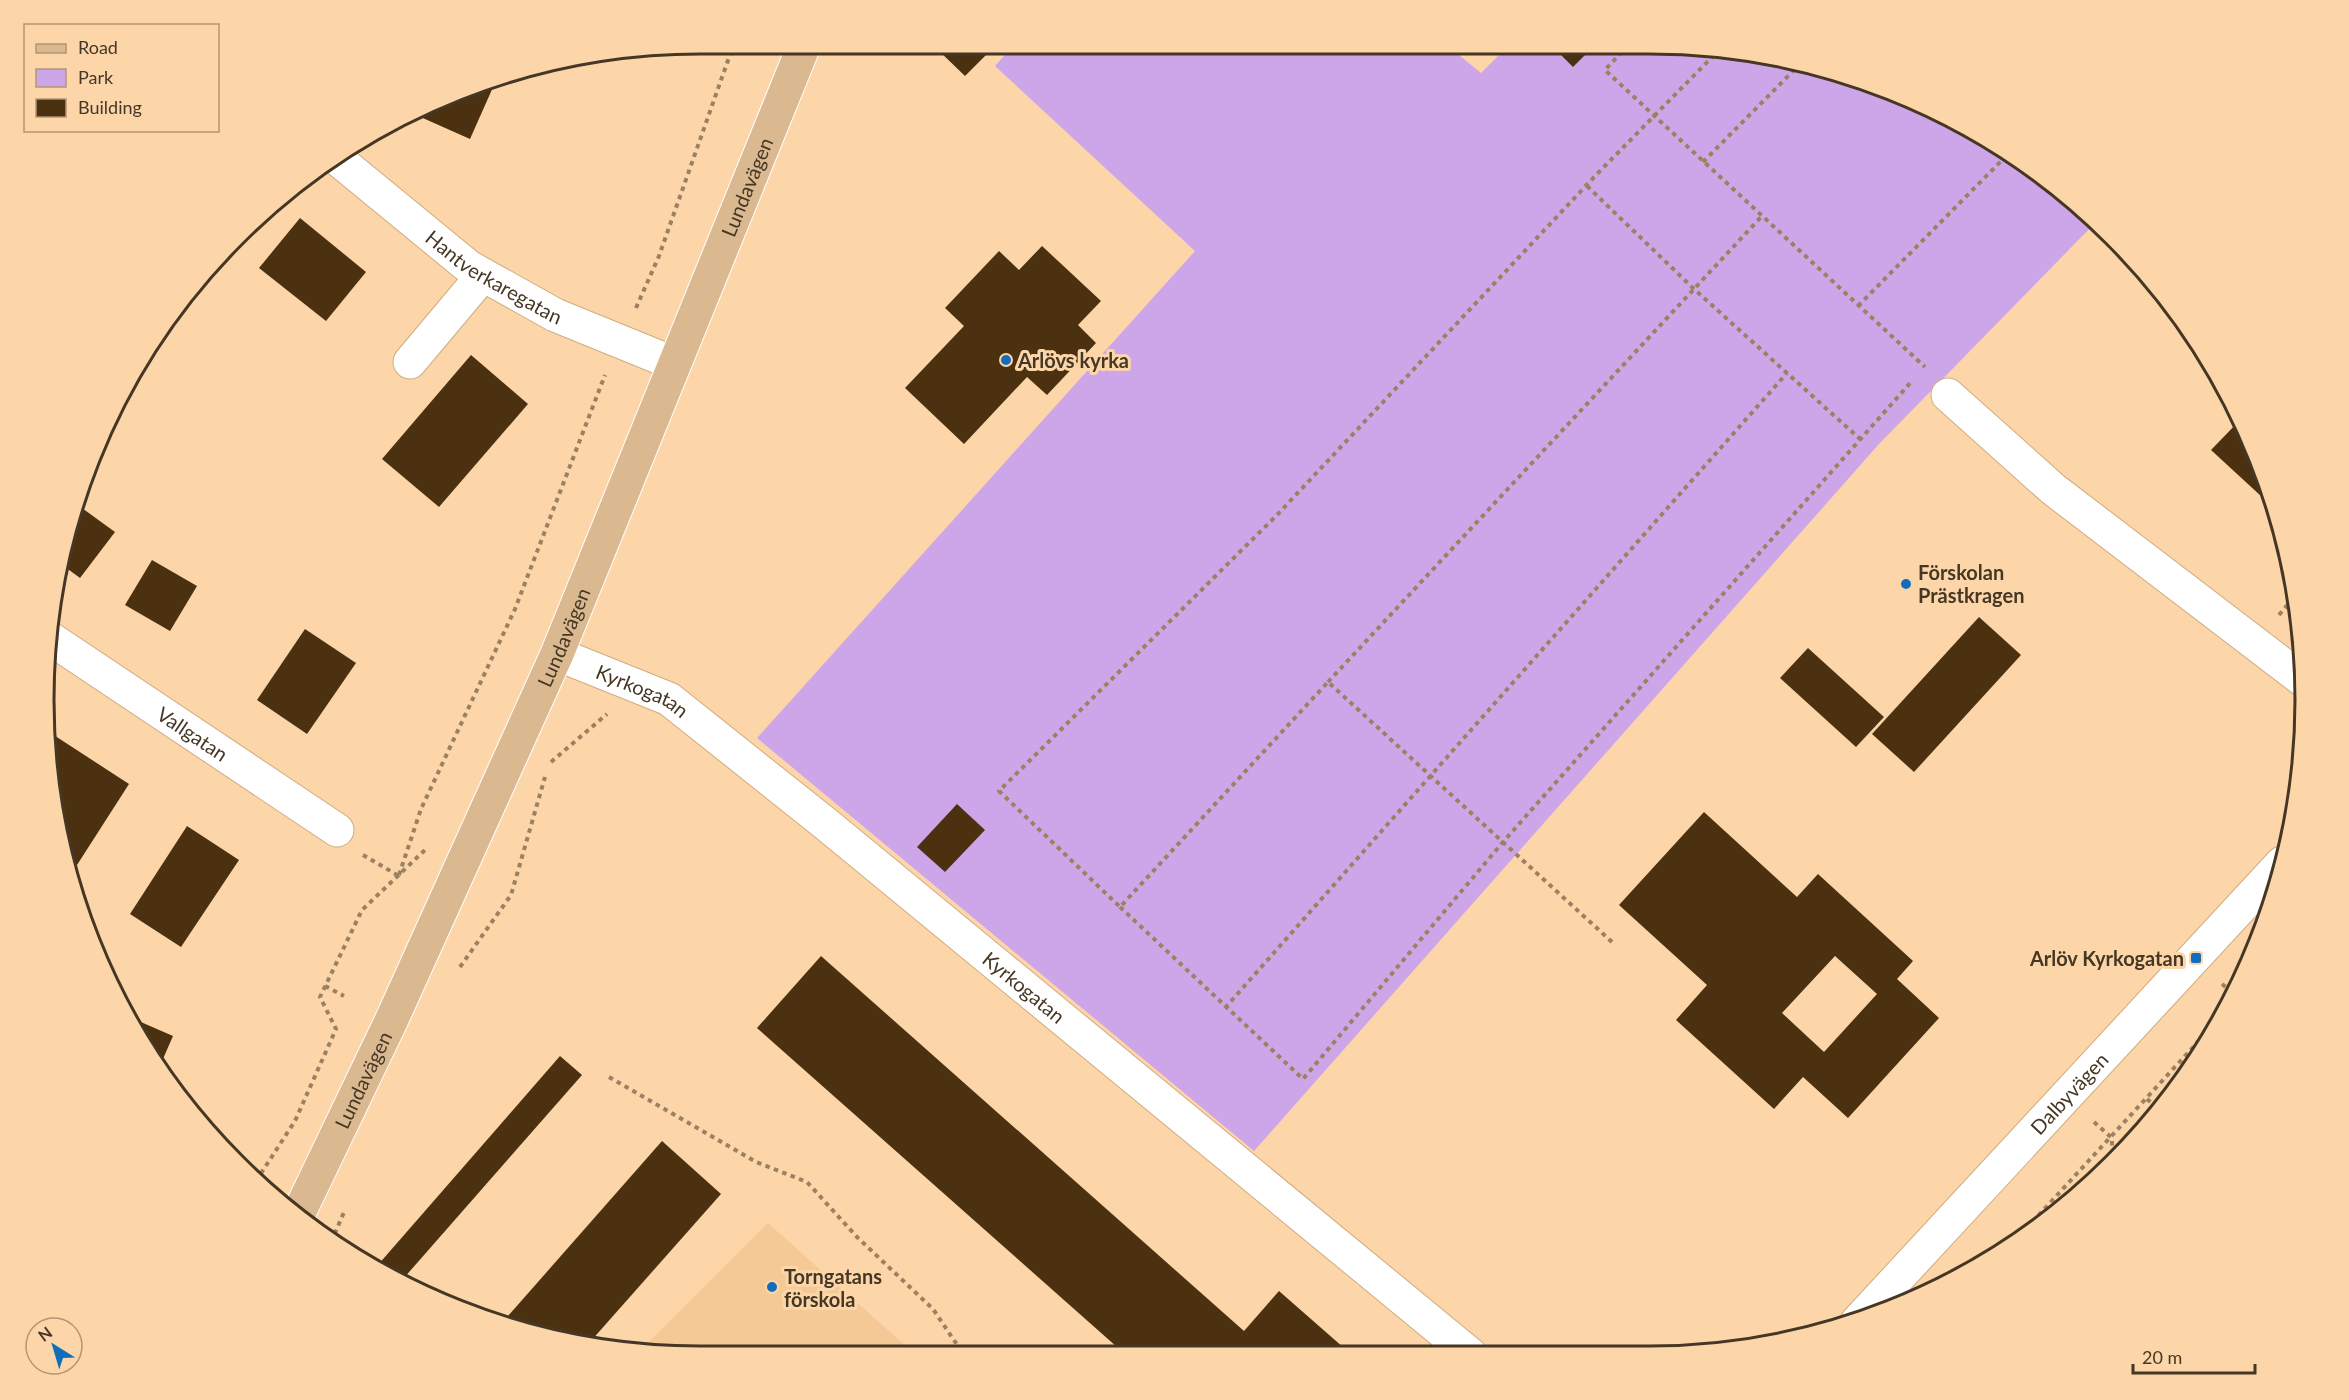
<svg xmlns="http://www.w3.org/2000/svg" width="2349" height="1400" viewBox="0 0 2349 1400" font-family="Lato,sans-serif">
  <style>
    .built { fill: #f4c996 }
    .green { fill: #cda6e9 }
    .building { fill: #4b310f; fill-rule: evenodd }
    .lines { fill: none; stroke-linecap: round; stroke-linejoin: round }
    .minor-casing { stroke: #d0ab7f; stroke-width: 35 }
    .major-casing { stroke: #fff; stroke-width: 35 }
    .path { stroke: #9b8162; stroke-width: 4; stroke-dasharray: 4.5 4.5; stroke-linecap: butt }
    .minor { stroke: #fff; stroke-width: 33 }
    .major { stroke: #dab990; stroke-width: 33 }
    .poi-dot { fill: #136dba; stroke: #fcd6a9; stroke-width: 2 }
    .labels { text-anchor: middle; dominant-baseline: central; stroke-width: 6; stroke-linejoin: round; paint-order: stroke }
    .street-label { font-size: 20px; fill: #463725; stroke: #fcd6a9 }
    .poi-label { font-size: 20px; font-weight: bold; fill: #463725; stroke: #fcd6a9; text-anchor: start }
    .rim { fill: none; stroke: #463725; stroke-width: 3 }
  </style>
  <rect width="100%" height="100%" fill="#fcd6a9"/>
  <!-- built -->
  <path class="built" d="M768 1223 916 1355H657L639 1352Z"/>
  <!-- green -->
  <path class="green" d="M1692 45 1860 78 2014 154 2096 222 1879 444 1254 1151 757 738 1195 251 995 66 1011 48 1448 46 1481 73 1508 46Z"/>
  <!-- building -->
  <g class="building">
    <path d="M1551 45H1595L1573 67Z"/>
    <path d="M936 48H987L990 51 965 76Z"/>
    <path d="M498 76 470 139 416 115 419 107Z"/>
    <path d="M300 218 366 272 326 321 259 268Z"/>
    <path d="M1042 246 1101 301 1078 325 1096 343 1047 395 1027 377 964 444 905 388 964 326 945 308 999 251 1019 270Z"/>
    <path d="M471 355 528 404 439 507 382 459Z"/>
    <path d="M2240 420 2256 449 2274 508 2211 450Z"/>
    <path d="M75 503 115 532 80 578 61 564Z"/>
    <path d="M152 560 197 586 170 631 125 605Z"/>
    <path d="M1979 617 2021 655 1914 772 1872 734Z"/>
    <path d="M305 629 356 663 307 734 257 700Z"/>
    <path d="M1808 648 1884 717 1856 747 1780 678Z"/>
    <path d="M46 730 129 784 77 865 64 856 56 828Z"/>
    <path d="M957 804 985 830 945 872 917 847Z"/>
    <path d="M1704 812 1797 897 1818 874 1913 961 1897 979 1939 1018 1848 1118 1803 1077 1774 1109 1676 1020 1707 985 1619 905ZM1835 956 1877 994 1824 1052 1782 1013Z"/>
    <path d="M187 826 239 860 181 947 130 914Z"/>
    <path d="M821 956 1244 1331 1279 1291 1352 1355H1126L757 1028Z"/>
    <path d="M127 1016 173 1036 159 1068Z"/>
    <path d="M560 1056 582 1075 403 1279 377 1266Z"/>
    <path d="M662 1141 721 1194 590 1342 501 1324Z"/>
  </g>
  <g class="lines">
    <defs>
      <g id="minor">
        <path id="s1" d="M335 157 469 267 555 315 673 363"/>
        <path d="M410 362 483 275"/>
        <path d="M1948 395 2053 489 2303 680"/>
        <path id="s2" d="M48 637 337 830"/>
        <path id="s3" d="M557 654 669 699 826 824 1471 1355"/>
        <path id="s4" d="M1857 1322 2282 863"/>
      </g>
      <g id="major">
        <path id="s5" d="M298 1215 392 1019 557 654 803 48"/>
      </g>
    </defs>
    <!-- minor casing -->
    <use href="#minor" class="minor-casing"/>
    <!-- major casing -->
    <use href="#major" class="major-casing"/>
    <!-- path -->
    <g class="path">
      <path d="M1628 45 1605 70 1925 367"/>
      <path d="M1992 143 2005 156"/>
      <path d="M1703 162 1798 66"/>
      <path d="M1587 186 1694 289 1860 439"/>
      <path d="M1858 306 2010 152"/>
      <path d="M636 308 659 256 732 49"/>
      <path d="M2279 615 2295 596"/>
      <path d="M1328 682 1762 216"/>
      <path d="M551 762 607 714"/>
      <path d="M2287 828 2294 820"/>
      <path d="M363 855 399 876"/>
      <path d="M399 875 421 809 515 609 605 375"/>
      <path d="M1120 907 1303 1079 1503 842 1912 381"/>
      <path d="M1612 942 1328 682 1120 907 999 791 1277 515 1597 174 1719 50"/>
      <path d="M460 967 511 895 545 777"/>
      <path d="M2222 984 2233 993"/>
      <path d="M325 986 344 996"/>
      <path d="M1225 1008 1787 373"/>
      <path d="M609 1077 756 1162 807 1182 857 1237 933 1309 964 1355"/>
      <path d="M2147 1099 2157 1108"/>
      <path d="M2094 1122 2112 1138V1148L2118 1153"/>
      <path d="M256 1181 295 1121 336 1029 320 997 362 910 426 849"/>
      <path d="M331 1242 345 1210"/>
      <path d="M2014 1242 2219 1019"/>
    </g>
    <!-- minor -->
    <use href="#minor" class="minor"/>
    <!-- major -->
    <use href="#major" class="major"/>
  </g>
  <!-- markers -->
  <g class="poi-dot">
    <circle cx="1006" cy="360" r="6"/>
    <circle cx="1906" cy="584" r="6"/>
    <rect x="2190" y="952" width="12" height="12" rx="3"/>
    <circle cx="772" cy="1287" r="6"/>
  </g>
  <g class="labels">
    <!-- street labels -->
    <g class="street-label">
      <text stroke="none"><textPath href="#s5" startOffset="1122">Lundavägen</textPath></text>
      <text stroke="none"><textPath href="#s1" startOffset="200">Hantverkaregatan</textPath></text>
      <text stroke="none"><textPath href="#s5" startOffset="636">Lundavägen</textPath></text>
      <text stroke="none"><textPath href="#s3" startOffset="93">Kyrkogatan</textPath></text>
      <text stroke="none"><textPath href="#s2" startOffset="174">Vallgatan</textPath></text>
      <text stroke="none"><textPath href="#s3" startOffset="578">Kyrkogatan</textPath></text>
      <text stroke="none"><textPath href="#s5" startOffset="150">Lundavägen</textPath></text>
      <text stroke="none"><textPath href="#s4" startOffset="312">Dalbyvägen</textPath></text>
    </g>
    <!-- poi labels -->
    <g class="poi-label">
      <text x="1018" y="360">Arlövs kyrka</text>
      <text x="1918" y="572">Förskolan<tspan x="1918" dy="23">Prästkragen</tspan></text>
      <text x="2184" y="958" text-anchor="end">Arlöv Kyrkogatan</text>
      <text x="784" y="1276">Torngatans<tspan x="784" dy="23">förskola</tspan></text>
    </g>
  </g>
  <!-- crop -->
  <path d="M0 0H2349V1400H0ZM700 54H1649A646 646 0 0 1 2295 700V700A646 646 0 0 1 1649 1346H700A646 646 0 0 1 54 700V700A646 646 0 0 1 700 54Z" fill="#fcd6a9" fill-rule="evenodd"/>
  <path class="rim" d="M700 54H1649A646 646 0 0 1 2295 700V700A646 646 0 0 1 1649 1346H700A646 646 0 0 1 54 700V700A646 646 0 0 1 700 54Z"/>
  <!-- legend -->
  <rect x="24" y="24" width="195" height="108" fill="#fcd6a9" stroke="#b39674" stroke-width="1.5"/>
  <rect x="36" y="44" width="30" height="9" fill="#dab990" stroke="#b39674" stroke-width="1.5"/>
  <text x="78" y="54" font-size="18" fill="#463725">Road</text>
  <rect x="36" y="69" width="30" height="18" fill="#cda6e9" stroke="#b39674" stroke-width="1.5"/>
  <text x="78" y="84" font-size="18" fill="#463725">Park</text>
  <rect x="36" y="99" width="30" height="18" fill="#4b310f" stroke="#b39674" stroke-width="1.5"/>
  <text x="78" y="114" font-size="18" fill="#463725">Building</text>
  <!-- north arrow -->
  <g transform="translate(54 1346) rotate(323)"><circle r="28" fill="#fcd6a9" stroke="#b39674" stroke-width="1.5"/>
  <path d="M0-4.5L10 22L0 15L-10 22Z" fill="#136dba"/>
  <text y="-9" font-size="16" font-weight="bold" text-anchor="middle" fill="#463725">N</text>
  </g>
  <!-- scale -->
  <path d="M2133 1364v9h122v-9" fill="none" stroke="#463725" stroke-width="3"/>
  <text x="2142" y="1364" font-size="18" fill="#463725" stroke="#fcd6a9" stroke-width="4.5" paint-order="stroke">20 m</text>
</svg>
